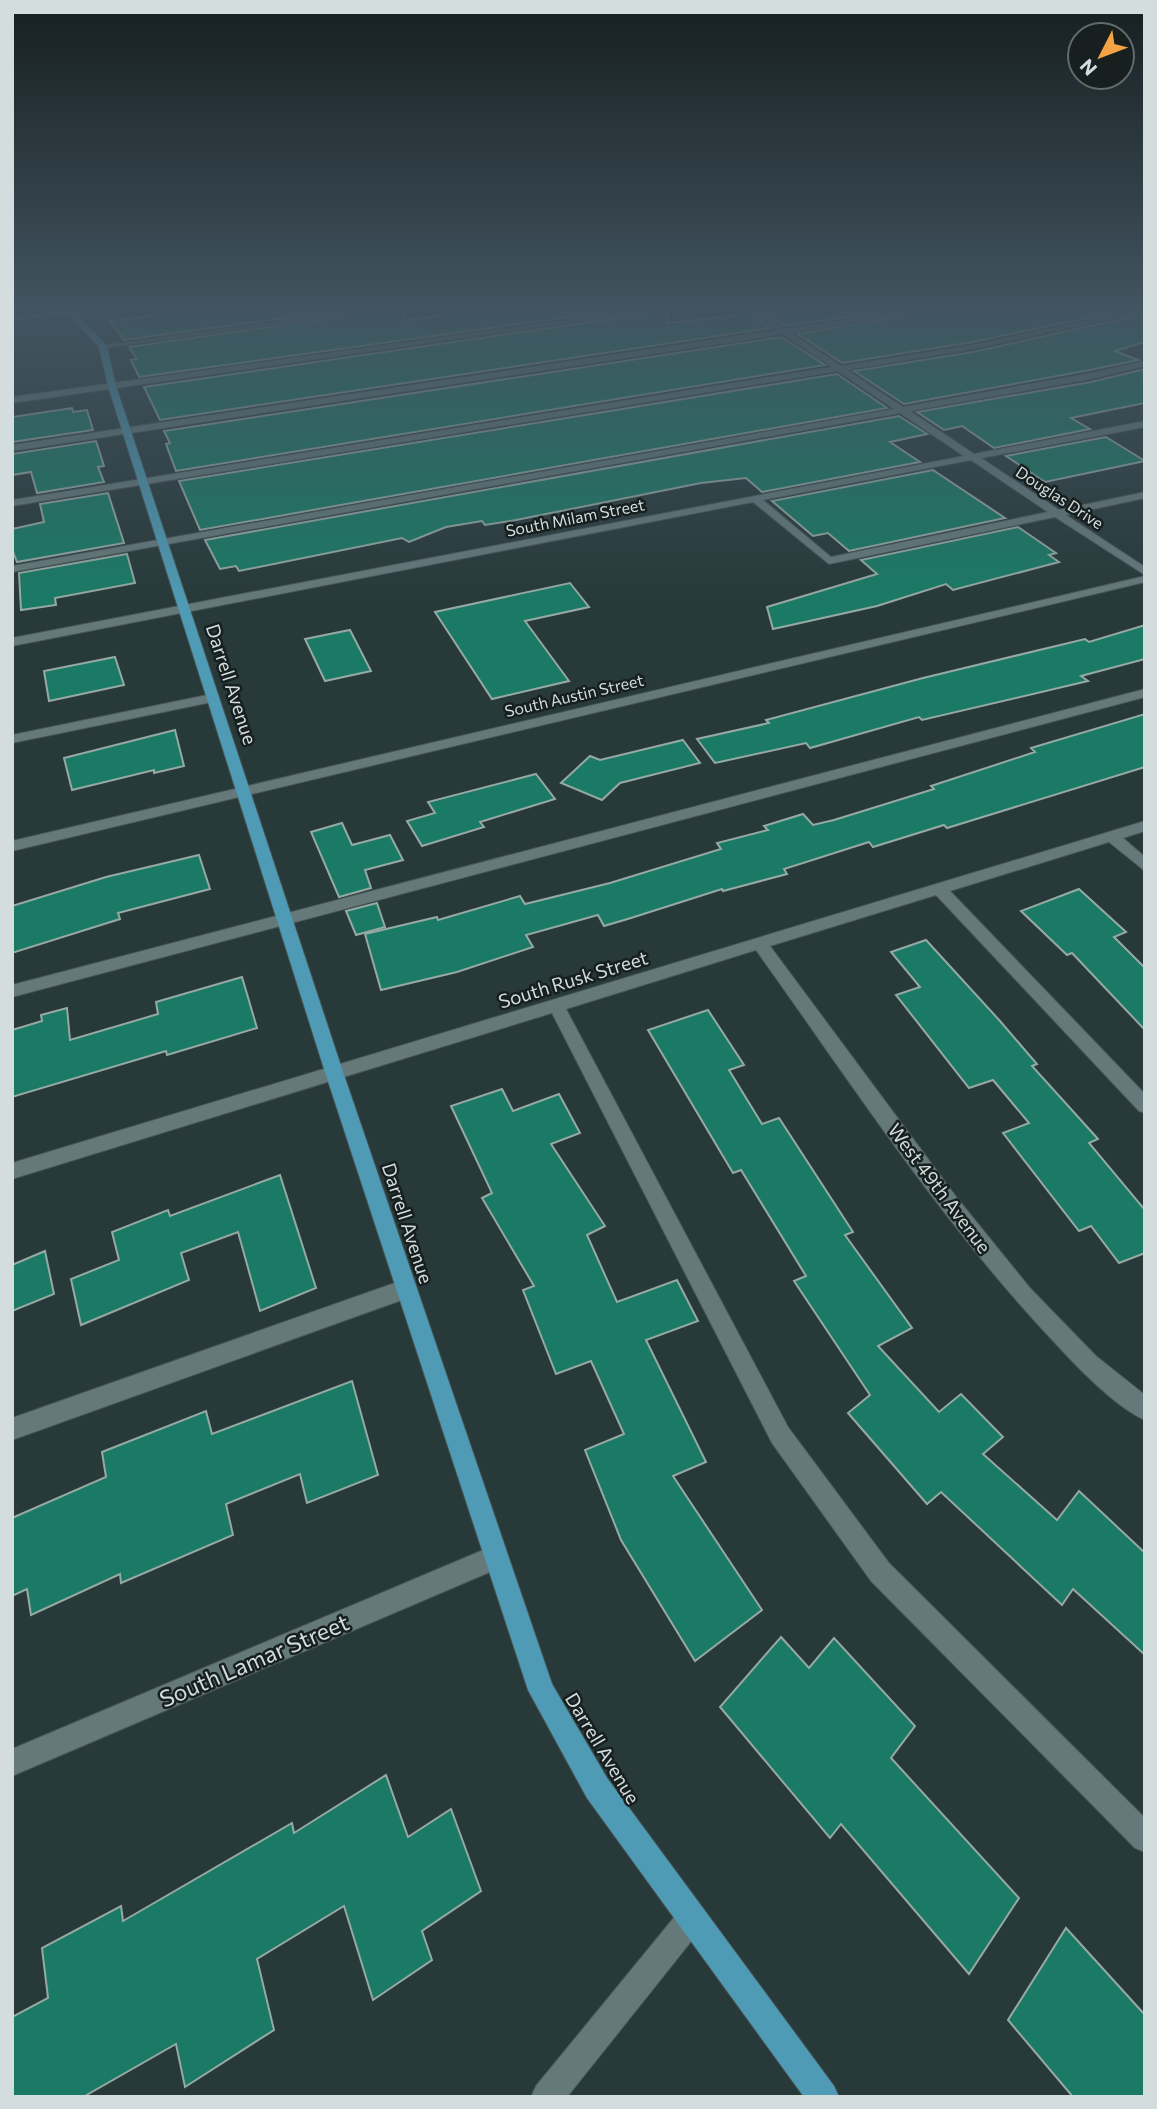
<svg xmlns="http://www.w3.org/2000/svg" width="1157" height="2109" viewBox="0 0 1157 2109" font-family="Commissioner,sans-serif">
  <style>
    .building { fill: #1a7a65; stroke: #96a9a3; stroke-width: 2 }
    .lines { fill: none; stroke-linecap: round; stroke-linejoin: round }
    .minor-casing { stroke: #475556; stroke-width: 2 }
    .major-casing { stroke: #475556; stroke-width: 2 }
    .minor { fill: #66797a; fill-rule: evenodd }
    .major { fill: #4f9bb5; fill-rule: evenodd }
    .labels { text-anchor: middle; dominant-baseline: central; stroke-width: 5; stroke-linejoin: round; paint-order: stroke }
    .far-street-label { font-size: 16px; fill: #d3ddde; stroke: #171f1f }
    .street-label { font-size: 19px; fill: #d3ddde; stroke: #171f1f }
    .near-street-label { font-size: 23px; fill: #d3ddde; stroke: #171f1f }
  </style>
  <rect width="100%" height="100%" fill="#28393a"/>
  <!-- building -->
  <g class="building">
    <path d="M208 308H357L124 340 110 321Z"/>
    <path d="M400 308H403L404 320 506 308H634L139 377 131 360 137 359 129 347Z"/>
    <path d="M783 308H907L786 326 763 311Z"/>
    <path d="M945 308H1133L973 342 842 363 798 334Z"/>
    <path d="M667 311 668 323 748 314 770 328 160 420 144 387Z"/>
    <path d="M1145 314V342L1115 351 1138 360 1090 370 904 404 854 371 973 352Z"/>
    <path d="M782 337 825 365 176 471 166 444 170 443 164 431Z"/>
    <path d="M1145 369V403L1071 418 1090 429 994 448 962 426 944 430 917 412 1091 382Z"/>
    <path d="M837 374 887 408 200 530 179 481Z"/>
    <path d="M72 408 73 412 87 410 93 430 12 442V417Z"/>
    <path d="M899 416 927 434 890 442 920 462 762 492 746 478 701 483 516 520 485 525 482 521 446 527 409 542 402 538 239 571 236 566 220 569 205 540Z"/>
    <path d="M1106 437 1145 461 1045 482 1006 456Z"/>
    <path d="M96 441 104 466 98 467 104 482 37 493 31 472 12 475V454Z"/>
    <path d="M933 470 1005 518 849 551 828 533 813 536 772 501Z"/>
    <path d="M108 493 124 543 17 562 12 549V529L44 522 40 504Z"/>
    <path d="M1018 527 1056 553 1049 555 1059 562 953 590 946 584 877 606 773 629 767 607 877 574 861 560Z"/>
    <path d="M127 554 135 583 55 598 56 605 21 610 19 573Z"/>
    <path d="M570 583 589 607 525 621 569 681 492 699 435 612Z"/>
    <path d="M1145 625V659L1081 676 1088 681 922 720 919 717 810 748 806 743 715 763 697 739 769 723 766 720 923 678 1085 639 1089 642Z"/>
    <path d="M350 630 371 671 325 681 305 639Z"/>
    <path d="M115 657 124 685 49 701 44 671Z"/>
    <path d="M1145 714V767L947 828 944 825 873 847 869 842 784 869 787 874 723 891 722 889 631 918 604 926 598 915 526 935 533 947 457 972 381 990 365 934 437 917 438 920 520 896 525 904 610 883 721 849 717 843 768 830 764 826 803 814 813 825 834 820 934 789 931 786 1035 752 1031 748Z"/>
    <path d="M175 730 184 766 154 773V770L72 790 64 758Z"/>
    <path d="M683 740 700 763 620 783 602 800 561 783 590 756 600 760Z"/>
    <path d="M536 774 555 799 480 822 484 827 422 846 407 821 435 813 428 802Z"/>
    <path d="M342 823 352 845 390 835 403 860 365 870 371 888 339 897 311 832Z"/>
    <path d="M199 855 210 889 118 913 120 919 12 953V906L106 877Z"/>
    <path d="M1079 889 1126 932 1114 937 1145 968V1030L1072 953 1067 955 1021 911Z"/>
    <path d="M377 903 385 927 356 935 346 911Z"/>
    <path d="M926 940 1000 1021 1037 1064 1032 1066 1098 1139 1089 1143 1145 1210V1253L1119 1263 1091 1226 1079 1231 1003 1133 1029 1123 993 1080 969 1088 896 995 920 987 891 952Z"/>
    <path d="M242 977 257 1028 167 1055 166 1051 12 1097V1030L42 1021 41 1015 67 1008 70 1040 158 1014 156 1002Z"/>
    <path d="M708 1010 744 1065 729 1070 762 1124 779 1118 853 1232 845 1235 912 1328 878 1346 939 1412 961 1394 1003 1437 983 1454 1057 1520 1079 1491 1145 1553V1655L1073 1589 1062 1605 941 1492 927 1504 848 1413 870 1395 794 1281 806 1276 741 1170 733 1173 648 1030Z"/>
    <path d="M502 1089 513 1111 559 1094 580 1133 551 1144 605 1226 587 1235 617 1302 677 1280 698 1321 646 1340 706 1462 673 1476 762 1610 695 1661 621 1540 585 1450 624 1434 591 1361 556 1374 523 1290 534 1286 482 1198 492 1193 451 1106Z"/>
    <path d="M280 1175 316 1288 260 1311 238 1232 181 1253 189 1280 81 1325 71 1279 119 1260 112 1232 168 1210 170 1216Z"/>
    <path d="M45 1251 54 1294 12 1311V1265Z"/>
    <path d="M352 1381 378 1475 307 1503 300 1474 226 1504 233 1535 121 1583 120 1574 31 1615 27 1589 12 1596V1518L106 1477 102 1452 206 1411 212 1434Z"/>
    <path d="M781 1637 809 1668 834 1638 915 1726 891 1758 1019 1898 969 1974 841 1824 830 1838 720 1707Z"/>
    <path d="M386 1775 408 1837 451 1809 481 1891 422 1931 432 1960 373 2000 344 1906 257 1959 274 2030 185 2087 176 2044 83 2097H12V2017L48 1998 42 1948 121 1906 123 1921 292 1823 294 1833Z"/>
    <path d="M1066 1928 1145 2015V2097H1073L1008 2020Z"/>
  </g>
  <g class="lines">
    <defs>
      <g id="minor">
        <path d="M86 308H108L12 321V317Z"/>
        <path d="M376 308H397L103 348 99 346Z"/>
        <path d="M652 308H672L12 403V397Z"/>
        <path d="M745 308H754L785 329 924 308H942L791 333 841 366 973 345 1145 308V311L973 349 847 370 903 407 1091 373 1145 361V366L1091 379 910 411 974 454 1145 421V427L981 458 1059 510 1145 492V498L1066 515 1145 567V575L1055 517 829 564 753 502 12 646V638L964 456 900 413 12 572V566L894 409 838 371 12 506V500L832 367 783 334 12 451V445L777 330ZM971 460 1048 512 831 557 763 500Z"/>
        <path d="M1145 576V582L12 851V841Z"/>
        <path d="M1145 689V697L12 997V985Z"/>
        <path d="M212 694 218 698 217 701 12 743V735Z"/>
        <path d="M1145 821V831L1123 838 1145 857V871L1109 842 950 891 1145 1094V1113L1139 1111 936 895 770 946 957 1198 1030 1288 1096 1356 1145 1395V1420C1117 1408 1077 1367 1056 1344 943 1225 852 1084 756 950L566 1009 788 1427 889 1563 1145 1818V1852L1135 1848 871 1581 772 1443 552 1013 12 1179V1163Z"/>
        <path d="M406 1279 413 1282 416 1289 413 1296 12 1440V1418Z"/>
        <path d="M495 1545 504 1548 507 1557 504 1566 12 1776V1749Z"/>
        <path d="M691 1904 701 1909 706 1919 701 1929 567 2097H531L536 2086 681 1909Z"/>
      </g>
      <path id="major" d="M63 308H71L107 346 116 386 343 1072 552 1684 607 1778 834 2086 839 2097H804L587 1798 528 1690 325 1072 108 386 99 347Z"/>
    </defs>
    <!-- minor casing -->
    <use href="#minor" class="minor-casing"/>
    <!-- major casing -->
    <use href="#major" class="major-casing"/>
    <!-- minor -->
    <use href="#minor" class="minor"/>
    <!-- major -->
    <use href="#major" class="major"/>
  </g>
  <!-- sky -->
  <linearGradient id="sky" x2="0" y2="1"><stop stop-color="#161f20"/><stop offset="0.51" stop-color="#425460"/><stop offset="1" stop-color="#425460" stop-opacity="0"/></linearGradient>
  <rect width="1157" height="603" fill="url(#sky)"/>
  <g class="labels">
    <!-- far-street labels -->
    <g class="far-street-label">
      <text transform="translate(1060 497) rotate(33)">Douglas Drive</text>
      <text transform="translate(575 517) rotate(-11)">South Milam Street</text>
      <text transform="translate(574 695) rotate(-13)">South Austin Street</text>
    </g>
    <!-- street labels -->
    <g class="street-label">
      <text transform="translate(232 684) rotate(72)">Darrell Avenue</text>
      <text transform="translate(573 979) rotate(-17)">South Rusk Street</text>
      <text transform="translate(940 1188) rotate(53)">West 49th Avenue</text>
      <text transform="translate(408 1223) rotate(72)">Darrell Avenue</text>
      <text transform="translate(603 1748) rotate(59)">Darrell Avenue</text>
    </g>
    <!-- near-street labels -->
    <g class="near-street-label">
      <text transform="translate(254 1660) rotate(-23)">South Lamar Street</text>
    </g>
  </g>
  <!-- border -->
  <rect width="1157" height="2109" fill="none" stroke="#d3ddde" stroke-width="28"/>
  <!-- north arrow -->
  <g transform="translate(1101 56) rotate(228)"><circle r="33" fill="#171f1f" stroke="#626b6b" stroke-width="2"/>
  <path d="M0-5L12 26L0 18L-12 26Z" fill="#f4a344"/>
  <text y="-10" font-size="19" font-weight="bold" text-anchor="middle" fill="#d3ddde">N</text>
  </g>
</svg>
